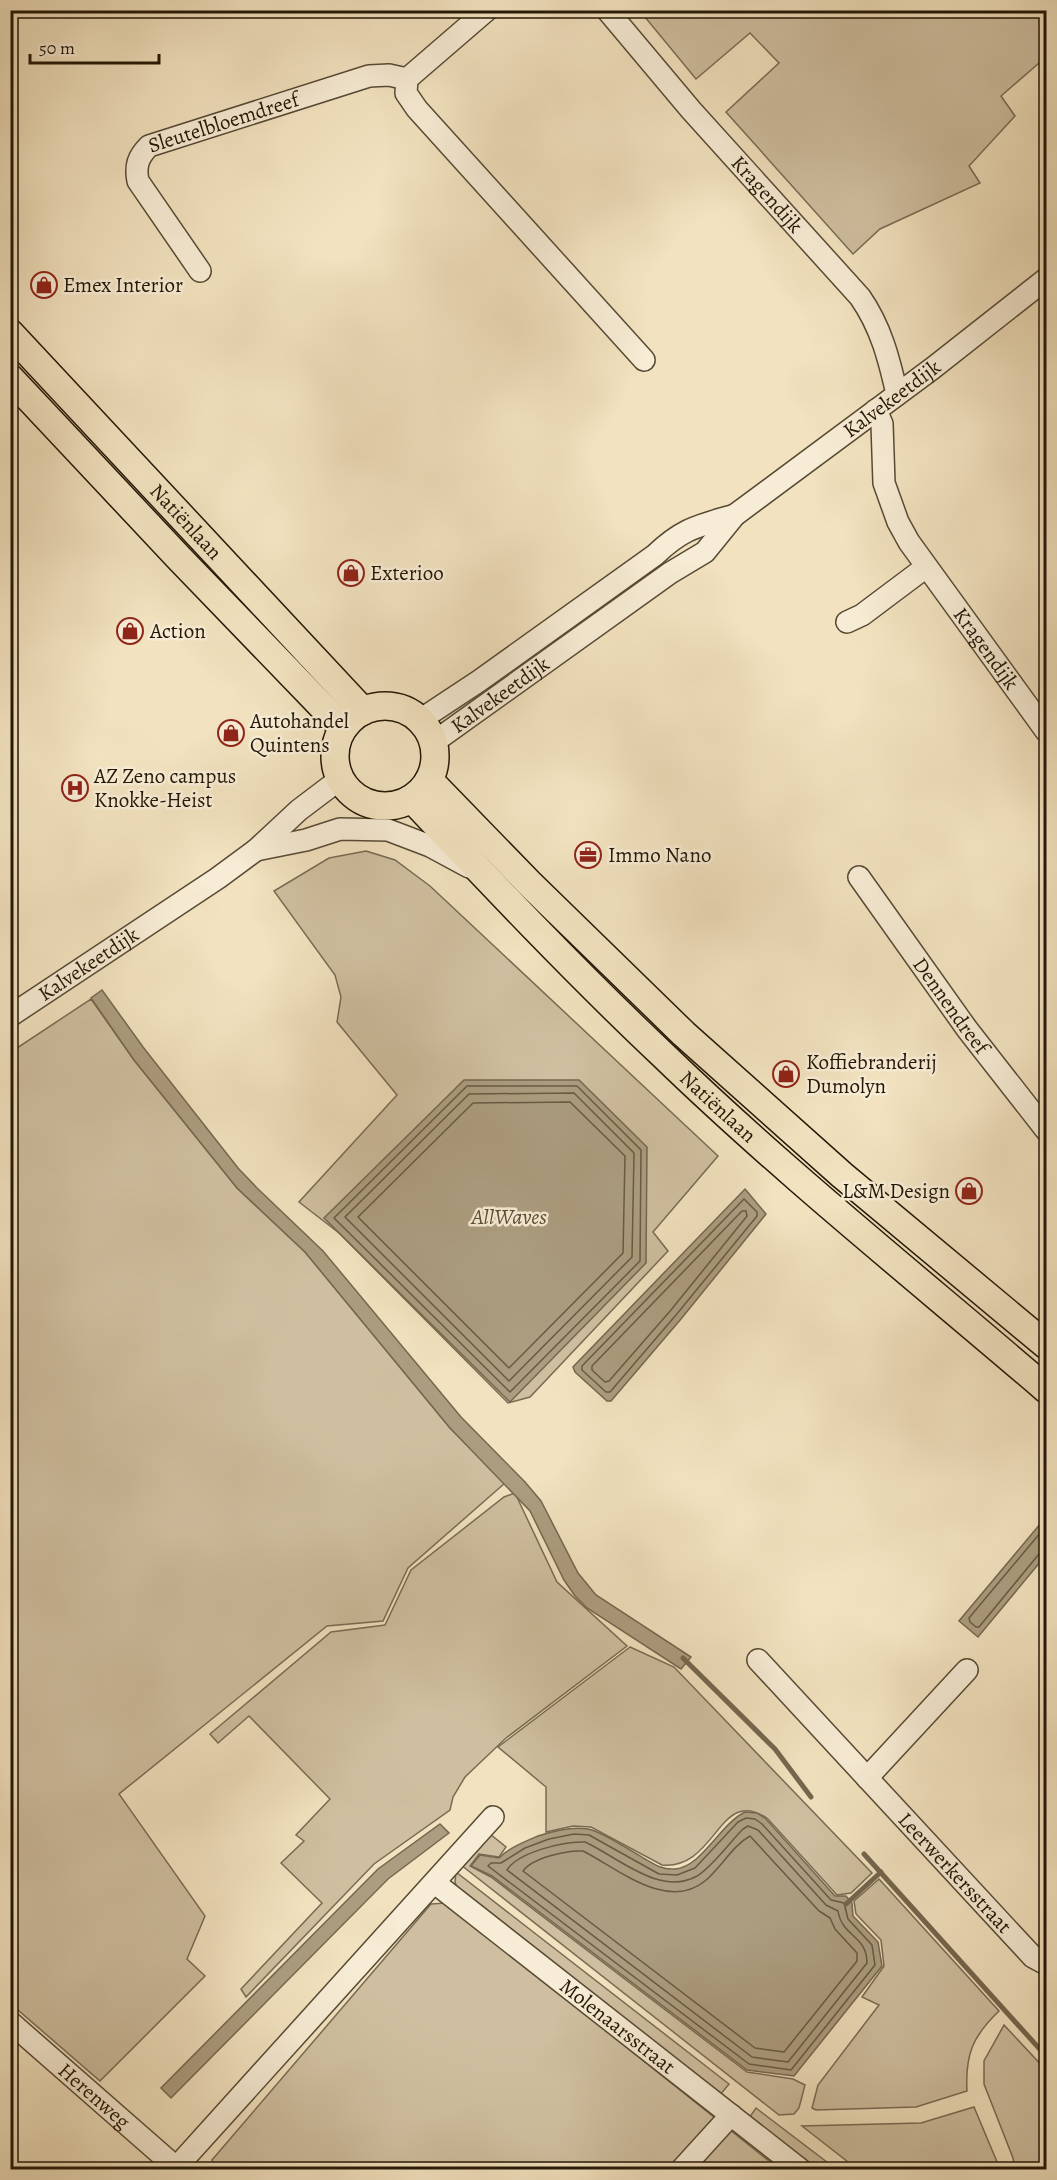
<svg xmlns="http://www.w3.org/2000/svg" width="1057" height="2180" viewBox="0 0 1057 2180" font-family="Alegreya,serif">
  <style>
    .green { fill: #cfbfa0; stroke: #796b53; stroke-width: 1.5 }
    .water { fill: #ac9d80; stroke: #75674f; stroke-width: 1.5 }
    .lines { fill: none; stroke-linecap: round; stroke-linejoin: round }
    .shore { stroke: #685a43; stroke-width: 1.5 }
    .stream { stroke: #75674f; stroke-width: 5 }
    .minor-casing { stroke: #574a34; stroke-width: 24 }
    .major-casing { stroke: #231706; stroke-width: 30 }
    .minor { stroke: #f7ecd5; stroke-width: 21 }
    .major { stroke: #f2e2bf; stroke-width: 27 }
    .labels { text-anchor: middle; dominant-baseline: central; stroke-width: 5; stroke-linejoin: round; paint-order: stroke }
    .street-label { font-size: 21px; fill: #231706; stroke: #f7ecd5 }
    .poi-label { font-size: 21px; fill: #231706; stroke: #f7ecd5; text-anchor: start }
    .water-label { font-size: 22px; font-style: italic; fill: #5a4d37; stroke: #f7ecd5 }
  </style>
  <rect width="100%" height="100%" fill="#f2e2bf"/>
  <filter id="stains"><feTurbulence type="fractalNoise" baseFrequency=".00333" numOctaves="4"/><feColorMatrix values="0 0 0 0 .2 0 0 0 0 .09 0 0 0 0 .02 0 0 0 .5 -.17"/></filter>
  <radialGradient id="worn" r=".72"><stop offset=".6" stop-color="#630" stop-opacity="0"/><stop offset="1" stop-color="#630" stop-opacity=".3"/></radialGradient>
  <!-- green -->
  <g class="green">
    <path d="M640 11H1046V57L1001 96 1015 116 969 166 980 183 880 229 853 254 726 112 779 63 750 33 696 79Z"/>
    <path d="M366 851 395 860 430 886 718 1156 653 1232 668 1251 530 1397 508 1403 339 1233 299 1202 397 1095 337 1022 341 997 335 975 274 891 329 858Z"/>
    <path d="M91 999 134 1060 237 1188 305 1252 450 1428 505 1483 408 1568 383 1621 327 1626 119 1794 205 1916 187 1959 205 1976 100 2081 11 2004V1052Z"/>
    <path d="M515 1493 557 1582 627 1646 506 1738 465 1777 453 1797 450 1810 374 1864 246 1997 241 1989 322 1903 281 1863 304 1841 296 1835 330 1799 249 1716 218 1743 210 1734 331 1632 385 1625 411 1570 504 1497Z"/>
    <path d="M630 1647 674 1667 872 1873 851 1893 837 1895 768 1819C719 1784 717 1870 662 1865L591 1827 573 1826 546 1832V1787L498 1747Z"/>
    <path d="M490 1834 506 1847 499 1857 479 1854 470 1866 491 1877 747 2072 793 2079 805 2085 799 2108 794 2114 779 2115 461 1865Z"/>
    <path d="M456 1872 729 2084 720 2095 458 1891 455 1882Z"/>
    <path d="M879 1879 999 2011C973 2036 965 2054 967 2091L916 2107 816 2110 812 2108 818 2085 879 2005 862 1997 884 1966 881 1940 856 1914 854 1901Z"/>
    <path d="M446 1903 779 2169 215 2170 212 2160 431 1904Z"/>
    <path d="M1004 2025 1046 2070V2169H1015L1013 2158 984 2084V2061Z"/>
    <path d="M974 2107 1000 2169H857L802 2126 921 2123Z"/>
    <path d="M756 2108 836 2169H815L749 2118Z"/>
  </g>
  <!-- water -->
  <g class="water">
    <path d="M102 990 143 1047 238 1168 257 1188 323 1251 461 1417 525 1482 541 1501 578 1573 596 1595 691 1657 681 1669 587 1608 575 1596 564 1580 530 1511 450 1428 305 1252 237 1188 134 1060 91 998Z"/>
    <path d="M464 1080H579L647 1147 646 1263 510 1402 324 1218Z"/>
    <path d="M745 1189 766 1214 681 1319 611 1401H607L575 1372 573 1367Z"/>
    <path d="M1046 1517V1555L978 1637 959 1621Z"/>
    <path d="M745 1812 757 1813 766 1819 835 1896H846L852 1903 853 1916 878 1942 882 1966 794 2076 747 2070 492 1876 471 1866 480 1855 499 1858C509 1848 524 1842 538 1836 553 1831 572 1826 588 1829 603 1832 631 1851 645 1859 655 1865 663 1870 675 1869 702 1867 720 1824 745 1812Z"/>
    <path d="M440 1824 449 1833 388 1879 171 2098 161 2088 378 1869Z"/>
  </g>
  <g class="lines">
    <!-- shore -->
    <g class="shore">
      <path d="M467 1086H577L641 1150 640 1261 510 1392 334 1218Z"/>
      <path d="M574 1093 634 1153 632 1257 509 1381 345 1217 469 1094Z"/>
      <path d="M570 1102 625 1156 623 1253 509 1368 358 1217 473 1103Z"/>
      <path d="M744 1199 757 1212V1216L676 1315 610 1392H606L582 1370V1366Z"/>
      <path d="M742 1211H746L747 1216 671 1310 609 1381 605 1382 592 1370V1366Z"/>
      <path d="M1046 1526 969 1618 970 1622 976 1627H979L1039 1554 1046 1552"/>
      <path d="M746 1818 755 1819 762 1824 831 1900 844 1903 848 1919 872 1945 875 1965 791 2070 749 2064 488 1866 491 1863H501L525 1848 549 1839 574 1834 589 1835 659 1874 677 1875 695 1868 738 1822Z"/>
      <path d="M748 1826 758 1830 826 1905 838 1911C842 1937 867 1935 867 1963L788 2062 752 2057 507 1870C518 1852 565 1841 585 1842 618 1857 660 1897 697 1876 711 1868 731 1841 743 1829Z"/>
      <path d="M750 1836 819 1911 830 1918 835 1929 857 1953V1961L784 2052 755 2048 523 1871C532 1858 567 1850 583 1851 617 1868 667 1912 705 1881 721 1868 732 1846 750 1836Z"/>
    </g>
    <!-- stream -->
    <g class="stream">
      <path d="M683 1658 775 1749 811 1797"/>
      <path d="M864 1854 1046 2056"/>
      <path d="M846 1904 881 1872"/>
    </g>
    <defs>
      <g id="minor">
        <path id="s1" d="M607 10 691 110 860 297C881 327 889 359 897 394"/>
        <path d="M407 79 406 93 417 109 644 360"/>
        <path id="s2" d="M200 271 138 181C135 166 138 157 149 146L369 76 389 75 407 79 487 10"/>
        <path id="s3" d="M876 410 882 424 884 483 898 522 909 542 1046 731"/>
        <path d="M847 622 862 615 926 567"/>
        <path d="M420 720 479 681 655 555C683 528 698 526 735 515"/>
        <path id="s4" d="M434 742 670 573 705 552 735 515 933 368 1046 279"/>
        <path d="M256 850 306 840 340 829 388 830 430 846 469 867"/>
        <path id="s5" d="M859 877 967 1029 1046 1130"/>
        <path id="s6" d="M10 1016 218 878 256 850 299 810 340 779"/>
        <path id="s7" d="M758 1660 1033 1957 1046 1964"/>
        <path d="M867 1778 967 1670"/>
        <path id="s8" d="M435 1883 801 2170"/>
        <path id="s9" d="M10 2022 179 2170"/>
        <path d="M174 2170 493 1817"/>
        <path d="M681 2170 731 2115"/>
      </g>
      <g id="major">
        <path id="s10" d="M10 333 363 711"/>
        <path d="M10 378 179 558 343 728"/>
        <circle cx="385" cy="756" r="50"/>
        <path d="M429 780 529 883 684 1034 842 1175 1046 1345"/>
        <path id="s11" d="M412 799C494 886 576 973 663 1055 785 1173 918 1279 1046 1389"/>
      </g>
    </defs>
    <!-- minor casing -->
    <use href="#minor" class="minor-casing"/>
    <!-- major casing -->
    <use href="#major" class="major-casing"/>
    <!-- minor -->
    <use href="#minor" class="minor"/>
    <!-- major -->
    <use href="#major" class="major"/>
  </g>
  <!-- icons -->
  <defs>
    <symbol id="shop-ring" viewBox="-11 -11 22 22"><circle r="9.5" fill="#f7ecd5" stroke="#8f2418" stroke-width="1.5"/><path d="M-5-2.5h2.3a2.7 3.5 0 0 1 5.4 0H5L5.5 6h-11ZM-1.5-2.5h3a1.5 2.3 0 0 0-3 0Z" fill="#8f2418"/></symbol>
    <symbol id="hospital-ring" viewBox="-11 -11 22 22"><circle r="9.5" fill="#f7ecd5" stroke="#8f2418" stroke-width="1.5"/><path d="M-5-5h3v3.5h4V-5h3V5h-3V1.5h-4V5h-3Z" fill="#8f2418"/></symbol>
    <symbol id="office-ring" viewBox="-11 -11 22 22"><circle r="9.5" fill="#f7ecd5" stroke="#8f2418" stroke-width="1.5"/><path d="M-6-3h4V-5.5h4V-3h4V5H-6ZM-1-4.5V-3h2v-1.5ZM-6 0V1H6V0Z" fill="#8f2418"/></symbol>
  </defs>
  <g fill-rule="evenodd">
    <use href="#shop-ring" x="29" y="270" width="30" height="30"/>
    <use href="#shop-ring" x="336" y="558" width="30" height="30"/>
    <use href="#shop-ring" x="115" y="616" width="30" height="30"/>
    <use href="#shop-ring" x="216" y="718" width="30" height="30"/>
    <use href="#hospital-ring" x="60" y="773" width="30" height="30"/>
    <use href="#office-ring" x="573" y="840" width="30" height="30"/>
    <use href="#shop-ring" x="771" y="1059" width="30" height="30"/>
    <use href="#shop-ring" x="954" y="1176" width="30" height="30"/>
  </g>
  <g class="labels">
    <!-- street labels -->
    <g class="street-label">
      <text stroke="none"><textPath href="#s2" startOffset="226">Sleutelbloemdreef</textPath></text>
      <text stroke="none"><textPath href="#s1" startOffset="244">Kragendijk</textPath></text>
      <text stroke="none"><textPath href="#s4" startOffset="574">Kalvekeetdijk</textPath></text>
      <text stroke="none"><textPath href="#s10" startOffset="258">Natiënlaan</textPath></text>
      <text stroke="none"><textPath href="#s3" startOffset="270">Kragendijk</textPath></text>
      <text stroke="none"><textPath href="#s4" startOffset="81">Kalvekeetdijk</textPath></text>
      <text stroke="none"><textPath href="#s6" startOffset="94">Kalvekeetdijk</textPath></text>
      <text stroke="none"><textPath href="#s5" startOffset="158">Dennendreef</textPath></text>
      <text stroke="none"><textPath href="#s11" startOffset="434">Natiënlaan</textPath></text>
      <text stroke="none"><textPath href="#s7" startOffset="290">Leerwerkersstraat</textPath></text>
      <text stroke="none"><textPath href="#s8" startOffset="232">Molenaarsstraat</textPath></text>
      <text stroke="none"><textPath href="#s9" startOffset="112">Herenweg</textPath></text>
    </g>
    <!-- poi labels -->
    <g class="poi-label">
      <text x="63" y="285">Emex Interior</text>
      <text x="370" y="573">Exterioo</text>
      <text x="150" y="631">Action</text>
      <text x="250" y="721">Autohandel<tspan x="250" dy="24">Quintens</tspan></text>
      <text x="94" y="776">AZ Zeno campus<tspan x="94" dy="24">Knokke-Heist</tspan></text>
      <text x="608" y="855">Immo Nano</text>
      <text x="806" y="1062">Koffiebranderij<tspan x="806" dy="24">Dumolyn</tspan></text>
      <text x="950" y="1191" text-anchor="end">L&amp;M Design</text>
    </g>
    <!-- water labels -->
    <g class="water-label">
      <text x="509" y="1217">AllWaves</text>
    </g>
  </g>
  <!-- margin -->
  <rect width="1057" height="2180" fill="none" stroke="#f2e2bf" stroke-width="36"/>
  <rect x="12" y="12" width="1033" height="2156" fill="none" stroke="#231706" stroke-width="3"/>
  <rect x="18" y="18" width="1021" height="2144" fill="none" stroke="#231706" stroke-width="1.5"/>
  <!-- scale -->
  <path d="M30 54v9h129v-9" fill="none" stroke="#231706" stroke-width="3"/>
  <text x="39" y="54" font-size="18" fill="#231706" stroke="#f7ecd5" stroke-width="4.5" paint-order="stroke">50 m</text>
  <rect width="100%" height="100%" filter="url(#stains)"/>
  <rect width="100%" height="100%" fill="url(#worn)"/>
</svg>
